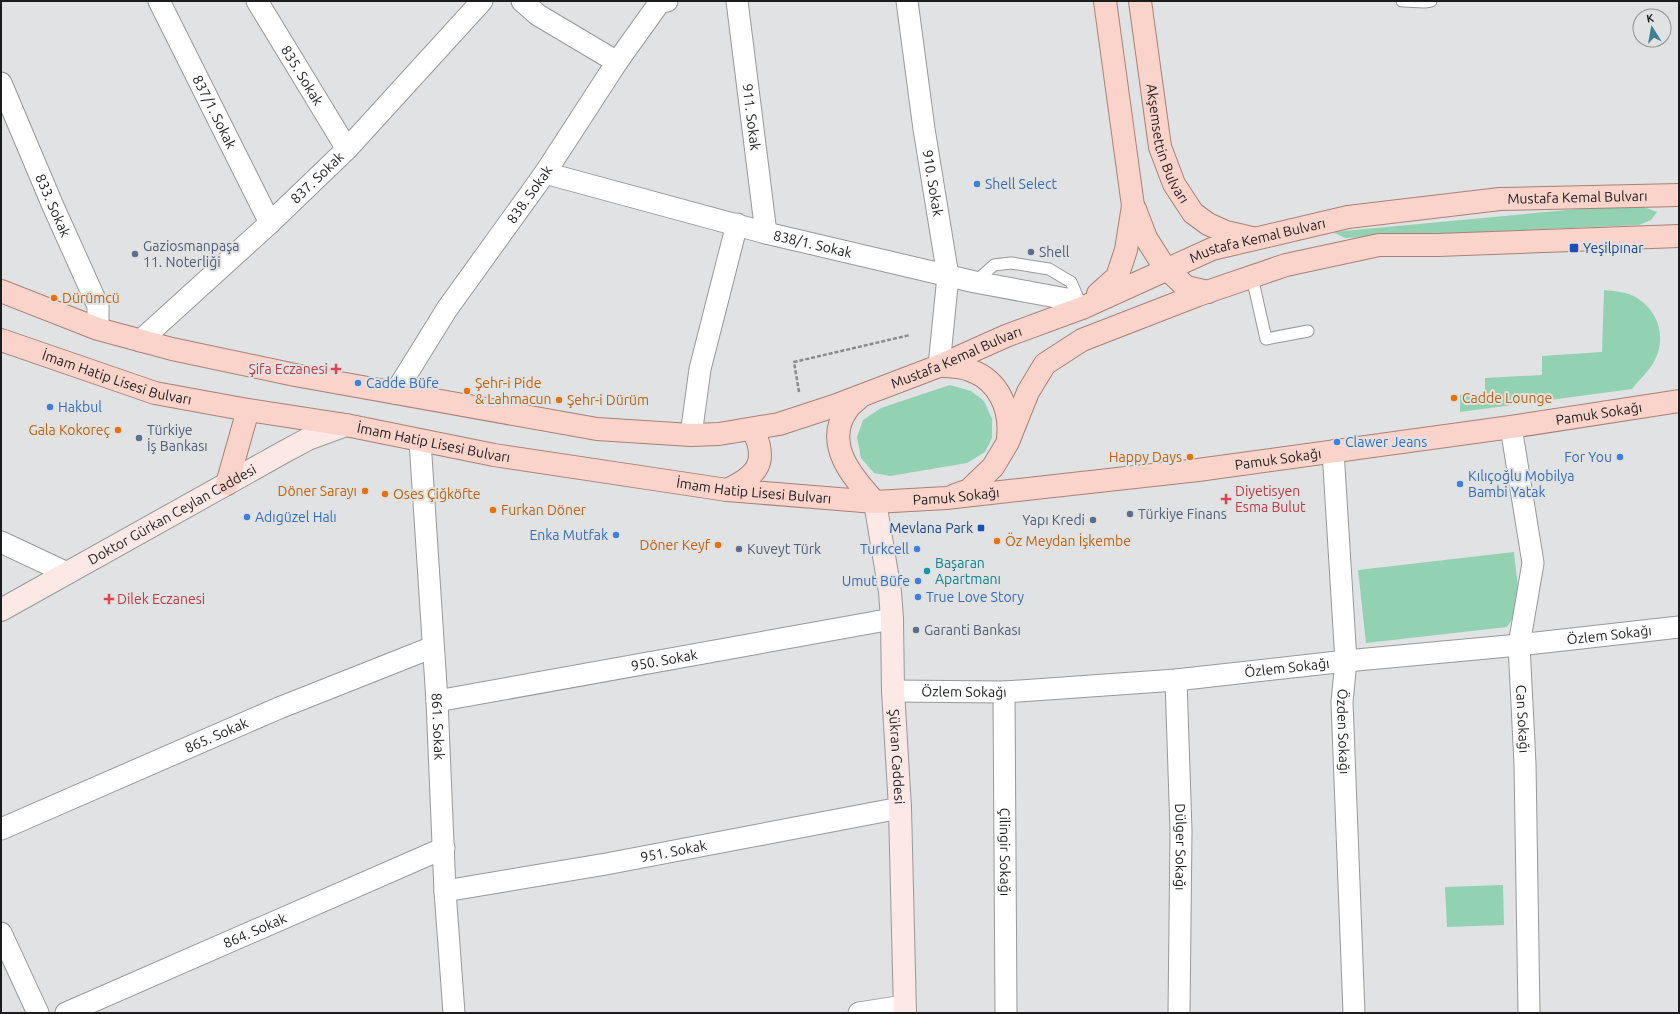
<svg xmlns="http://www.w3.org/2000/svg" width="1680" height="1014" viewBox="0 0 1680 1014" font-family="Ubuntu,sans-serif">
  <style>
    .green { fill: #92d2b2 }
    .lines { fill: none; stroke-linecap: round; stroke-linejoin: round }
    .lane-casing { stroke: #989899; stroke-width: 13 }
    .street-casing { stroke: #989899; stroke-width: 23 }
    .secondary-casing { stroke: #989899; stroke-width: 24 }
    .primary-casing { stroke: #a98076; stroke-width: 24 }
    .path { stroke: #8a8b8b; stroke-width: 2.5; stroke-dasharray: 4 2; stroke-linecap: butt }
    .lane { stroke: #fff; stroke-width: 11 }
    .street { stroke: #fff; stroke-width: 21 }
    .secondary { stroke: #fce9e5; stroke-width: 22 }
    .primary { stroke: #fad3ca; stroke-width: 22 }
    .shop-dot { fill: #3f7fe0; stroke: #e1e2e3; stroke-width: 1.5 }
    .transit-dot { fill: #1a4fb4; stroke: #e1e2e3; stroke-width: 1.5 }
    .service-dot { fill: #5c6f8a; stroke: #e1e2e3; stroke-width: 1.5 }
    .food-dot { fill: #e8710a; stroke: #e1e2e3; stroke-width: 1.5 }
    .health-dot { fill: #e0444e; stroke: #e1e2e3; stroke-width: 1.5 }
    .culture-dot { fill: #0f9aa8; stroke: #e1e2e3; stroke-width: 1.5 }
    .labels { text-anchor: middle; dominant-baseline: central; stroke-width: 4; stroke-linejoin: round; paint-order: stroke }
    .street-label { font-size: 14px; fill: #1b1c1c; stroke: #e1e2e3 }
    .shop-label { font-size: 14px; fill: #366cbe; stroke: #e1e2e3; text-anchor: start }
    .service-label { font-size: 14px; fill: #4e5e75; stroke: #e1e2e3; text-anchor: start }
    .transit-label { font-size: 14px; fill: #164399; stroke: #e1e2e3; text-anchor: start }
    .food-label { font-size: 14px; fill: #c56008; stroke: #e1e2e3; text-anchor: start }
    .health-label { font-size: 14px; fill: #be3a42; stroke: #e1e2e3; text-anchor: start }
    .culture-label { font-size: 14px; fill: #0d838f; stroke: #e1e2e3; text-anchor: start }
  </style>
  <rect width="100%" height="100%" fill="#e1e2e3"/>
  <!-- green -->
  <g class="green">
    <path d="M1644 207 1657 212 1651 220 1639 225 1345 238 1333 232 1589 208Z"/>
    <path d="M1604 290C1615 291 1628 292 1637 298 1659 312 1666 337 1655 360 1650 370 1639 380 1632 389L1460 412V395L1485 394V378L1542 375V356L1602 352Z"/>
    <path d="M950 385 971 391 984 401 992 419V438L985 452 967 463 890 476 874 473 861 458 857 437 863 420 881 408Z"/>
    <path d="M1514 552 1520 607 1507 627 1366 643 1358 570Z"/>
    <path d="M1503 885 1504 925 1447 927 1445 887Z"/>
  </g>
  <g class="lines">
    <defs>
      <g id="lane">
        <path d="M1402 1 1425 2 1431 1"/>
        <path d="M1252 277 1266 339 1308 331"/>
        <path d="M975 282 994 265 1011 263 1049 269 1071 282 1081 305"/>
      </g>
      <g id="street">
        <path id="s1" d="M159 1 270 223"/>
        <path id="s2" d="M257 1 347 149"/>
        <path d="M522 1 538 15 617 62"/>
        <path id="s3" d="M737 1 766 233"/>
        <path id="s4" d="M907 1 924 129 948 276 939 366"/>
        <path id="s5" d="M1 83 53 206 98 306V329"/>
        <path id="s6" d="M545 173 766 233 975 282 1067 299 1082 308"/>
        <path id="s7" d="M140 341 270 223 347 149 482 1"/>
        <path id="s8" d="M395 393 447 309 545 173 617 62 660 2 667 1"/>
        <path id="s9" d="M1511 427 1533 563 1519 645 1525 764 1529 1013"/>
        <path d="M691 435 700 369 737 224"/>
        <path id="s10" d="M420 441 437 701 445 891 454 1013"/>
        <path id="s11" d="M1333 451 1346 661 1342 702 1354 1013"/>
        <path d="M1 542 67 573"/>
        <path id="s12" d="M1176 680 1181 831 1179 1013"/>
        <path id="s13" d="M893 691 1004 692 1176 680 1346 661 1519 645 1679 627"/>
        <path id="s14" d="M1004 692 1006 1013"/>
        <path id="s15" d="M437 701 892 619"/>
        <path id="s16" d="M1 829 279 708 433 647"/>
        <path id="s17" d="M445 891 606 864 900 808"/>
        <path d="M1 933 38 1013"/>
        <path id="s18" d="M66 1013 444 848"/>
        <path d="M859 1013 904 1006"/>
      </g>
      <g id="secondary">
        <path id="s19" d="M875 502 890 592 892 619 893 691 900 808 905 1013"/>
        <path id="s20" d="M1 610 282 453 308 439 346 425"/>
      </g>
      <g id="primary">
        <path id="s21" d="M1140 1 1160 147 1174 184 1193 213 1208 224 1226 232 1252 238"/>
        <path d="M1135 209 1146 238 1163 265 1186 287 1208 292"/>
        <path id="s22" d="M1 291 98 329 172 349 295 375 597 429 691 435 719 434 779 424 834 406 939 366 1006 336 1082 308 1212 249 1348 217 1500 199 1679 195"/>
        <path d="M1098 294 1117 277 1126 250 1133 206 1105 1"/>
        <path id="s23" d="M1 340 155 393 248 410 346 425 494 455 727 490 875 502 946 498 1198 470 1511 427 1679 401"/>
        <path d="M939 366C950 366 962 366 972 371 999 381 1011 410 1008 437"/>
        <path d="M860 397C856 401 850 405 847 410 823 444 853 478 875 502"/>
        <path d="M227 484 248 410"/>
        <path d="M727 490C757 476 769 462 753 430"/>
        <path d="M955 495 969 490 993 467 1008 442 1028 392 1045 364 1082 340 1198 295 1286 265 1379 245H1438L1679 236"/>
      </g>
    </defs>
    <!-- lane casing -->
    <use href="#lane" class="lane-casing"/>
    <!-- street casing -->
    <use href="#street" class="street-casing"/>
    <!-- secondary casing -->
    <use href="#secondary" class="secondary-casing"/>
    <!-- primary casing -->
    <use href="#primary" class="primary-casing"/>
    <!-- path -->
    <path class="path" d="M799 392 794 362 910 335"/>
    <!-- lane -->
    <use href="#lane" class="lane"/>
    <!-- street -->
    <use href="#street" class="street"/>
    <!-- secondary -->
    <use href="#secondary" class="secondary"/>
    <!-- primary -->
    <use href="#primary" class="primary"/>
  </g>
  <!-- markers -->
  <g class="shop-dot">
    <circle cx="977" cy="184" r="4"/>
    <circle cx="358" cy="383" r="4"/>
    <circle cx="50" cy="407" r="4"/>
    <circle cx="1337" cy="442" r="4"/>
    <circle cx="1620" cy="457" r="4"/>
    <circle cx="1460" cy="484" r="4"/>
    <circle cx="247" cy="517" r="4"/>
    <circle cx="616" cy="535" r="4"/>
    <circle cx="917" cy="549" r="4"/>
    <circle cx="918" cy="581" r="4"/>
    <circle cx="918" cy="597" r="4"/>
  </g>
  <g class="transit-dot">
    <rect x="1569" y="243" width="10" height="10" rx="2"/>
    <rect x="977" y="524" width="8" height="8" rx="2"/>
  </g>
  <g class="service-dot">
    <circle cx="1031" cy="252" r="4"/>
    <circle cx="135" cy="254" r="4"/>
    <circle cx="139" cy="438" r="4"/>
    <circle cx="1130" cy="514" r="4"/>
    <circle cx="1093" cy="520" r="4"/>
    <circle cx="739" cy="549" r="4"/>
    <circle cx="916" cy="630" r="4"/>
  </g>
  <g class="food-dot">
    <circle cx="54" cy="298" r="4"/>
    <circle cx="467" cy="391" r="4"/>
    <circle cx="1454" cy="398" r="4"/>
    <circle cx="559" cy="400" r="4"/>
    <circle cx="118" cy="430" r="4"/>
    <circle cx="1190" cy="457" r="4"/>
    <circle cx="365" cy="491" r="4"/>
    <circle cx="385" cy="494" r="4"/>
    <circle cx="493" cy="510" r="4"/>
    <circle cx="997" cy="541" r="4"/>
    <circle cx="718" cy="545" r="4"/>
  </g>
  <g class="health-dot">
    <path d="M334 363h4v4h4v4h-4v4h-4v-4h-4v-4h4z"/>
    <path d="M1224 493h4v4h4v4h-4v4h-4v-4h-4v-4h4z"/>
    <path d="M107 593h4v4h4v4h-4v4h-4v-4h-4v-4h4z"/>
  </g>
  <circle class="culture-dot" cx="927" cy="571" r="4"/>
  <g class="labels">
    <!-- street labels -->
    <g class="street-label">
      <text stroke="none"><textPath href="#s2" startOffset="87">835. Sokak</textPath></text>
      <text stroke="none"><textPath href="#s1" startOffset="124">837/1. Sokak</textPath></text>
      <text stroke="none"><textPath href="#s3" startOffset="117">911. Sokak</textPath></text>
      <text stroke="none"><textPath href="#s21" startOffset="146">Akşemsettin Bulvarı</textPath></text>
      <text stroke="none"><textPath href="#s7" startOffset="241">837. Sokak</textPath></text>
      <text stroke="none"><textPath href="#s4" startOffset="184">910. Sokak</textPath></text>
      <text stroke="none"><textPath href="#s8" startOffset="240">838. Sokak</textPath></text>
      <text stroke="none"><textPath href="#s22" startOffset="1634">Mustafa Kemal Bulvarı</textPath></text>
      <text stroke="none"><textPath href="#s5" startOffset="133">833. Sokak</textPath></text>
      <text stroke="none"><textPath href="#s22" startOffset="1310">Mustafa Kemal Bulvarı</textPath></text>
      <text stroke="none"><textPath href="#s6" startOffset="277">838/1. Sokak</textPath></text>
      <text stroke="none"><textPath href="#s22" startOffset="986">Mustafa Kemal Bulvarı</textPath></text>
      <text stroke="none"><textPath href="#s23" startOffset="122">İmam Hatip Lisesi Bulvarı</textPath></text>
      <text stroke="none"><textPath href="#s23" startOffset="1621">Pamuk Sokağı</textPath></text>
      <text stroke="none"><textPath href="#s23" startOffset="446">İmam Hatip Lisesi Bulvarı</textPath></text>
      <text stroke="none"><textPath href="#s23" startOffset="1297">Pamuk Sokağı</textPath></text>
      <text stroke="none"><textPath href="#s23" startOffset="770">İmam Hatip Lisesi Bulvarı</textPath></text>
      <text stroke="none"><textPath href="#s23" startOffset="973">Pamuk Sokağı</textPath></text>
      <text stroke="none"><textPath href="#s20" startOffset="196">Doktor Gürkan Ceylan Caddesi</textPath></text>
      <text stroke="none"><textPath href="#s13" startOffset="719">Özlem Sokağı</textPath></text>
      <text stroke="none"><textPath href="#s15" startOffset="231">950. Sokak</textPath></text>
      <text stroke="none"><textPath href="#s13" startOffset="395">Özlem Sokağı</textPath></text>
      <text stroke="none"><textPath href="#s13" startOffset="71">Özlem Sokağı</textPath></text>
      <text stroke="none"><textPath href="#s9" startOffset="295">Can Sokağı</textPath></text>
      <text stroke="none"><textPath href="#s10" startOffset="286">861. Sokak</textPath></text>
      <text stroke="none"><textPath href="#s11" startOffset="281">Özden Sokağı</textPath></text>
      <text stroke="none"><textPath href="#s16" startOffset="235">865. Sokak</textPath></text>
      <text stroke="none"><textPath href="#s19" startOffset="256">Şükran Caddesi</textPath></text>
      <text stroke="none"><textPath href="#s12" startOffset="167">Dülger Sokağı</textPath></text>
      <text stroke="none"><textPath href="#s17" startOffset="232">951. Sokak</textPath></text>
      <text stroke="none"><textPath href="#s14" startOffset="160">Çilingir Sokağı</textPath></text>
      <text stroke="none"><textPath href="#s18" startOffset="206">864. Sokak</textPath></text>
    </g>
    <!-- shop labels -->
    <g class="shop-label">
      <text x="985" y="184">Shell Select</text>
      <text x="366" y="383">Cadde Büfe</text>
      <text x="58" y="407">Hakbul</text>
      <text x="1345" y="442">Clawer Jeans</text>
      <text x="1612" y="457" text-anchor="end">For You</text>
      <text x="1468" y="476">Kılıçoğlu Mobilya<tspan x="1468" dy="16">Bambi Yatak</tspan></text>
      <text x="255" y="517">Adıgüzel Halı</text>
      <text x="608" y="535" text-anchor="end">Enka Mutfak</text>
      <text x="909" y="549" text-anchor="end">Turkcell</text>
      <text x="910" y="581" text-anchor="end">Umut Büfe</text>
      <text x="926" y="597">True Love Story</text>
    </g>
    <!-- service labels -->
    <g class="service-label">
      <text x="143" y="246">Gaziosmanpaşa<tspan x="143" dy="16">11. Noterliği</tspan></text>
      <text x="1039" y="252">Shell</text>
      <text x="147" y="430">Türkiye<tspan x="147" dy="16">İş Bankası</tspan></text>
      <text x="1138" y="514">Türkiye Finans</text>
      <text x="1085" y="520" text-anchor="end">Yapı Kredi</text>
      <text x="747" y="549">Kuveyt Türk</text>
      <text x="924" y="630">Garanti Bankası</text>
    </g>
    <!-- transit labels -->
    <g class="transit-label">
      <text x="1583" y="248">Yeşilpınar</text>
      <text x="973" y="528" text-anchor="end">Mevlana Park</text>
    </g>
    <!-- food labels -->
    <g class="food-label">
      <text x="62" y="298">Dürümcü</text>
      <text x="475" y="383">Şehr-i Pide<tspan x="475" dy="16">&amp; Lahmacun</tspan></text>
      <text x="1462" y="398">Cadde Lounge</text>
      <text x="567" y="400">Şehr-i Dürüm</text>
      <text x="110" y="430" text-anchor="end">Gala Kokoreç</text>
      <text x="1182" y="457" text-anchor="end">Happy Days</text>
      <text x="357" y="491" text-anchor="end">Döner Sarayı</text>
      <text x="393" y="494">Oses Çiğköfte</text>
      <text x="501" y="510">Furkan Döner</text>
      <text x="1005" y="541">Öz Meydan İşkembe</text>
      <text x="710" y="545" text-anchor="end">Döner Keyf</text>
    </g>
    <!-- health labels -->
    <g class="health-label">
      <text x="328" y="369" text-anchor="end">Şifa Eczanesi</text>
      <text x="1235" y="491">Diyetisyen<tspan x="1235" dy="16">Esma Bulut</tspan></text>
      <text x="117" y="599">Dilek Eczanesi</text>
    </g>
    <!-- culture labels -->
    <g class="culture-label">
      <text x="935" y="563">Başaran<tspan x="935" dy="16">Apartmanı</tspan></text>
    </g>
  </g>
  <!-- border -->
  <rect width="1680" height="1014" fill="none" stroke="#1b1c1c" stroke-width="4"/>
  <!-- north arrow -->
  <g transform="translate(1652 28) rotate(349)"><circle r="19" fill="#e1e2e3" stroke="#929393"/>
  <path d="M0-3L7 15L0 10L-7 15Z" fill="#3c7f8f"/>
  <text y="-6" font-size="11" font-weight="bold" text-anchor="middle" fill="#1b1c1c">K</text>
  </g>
</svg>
